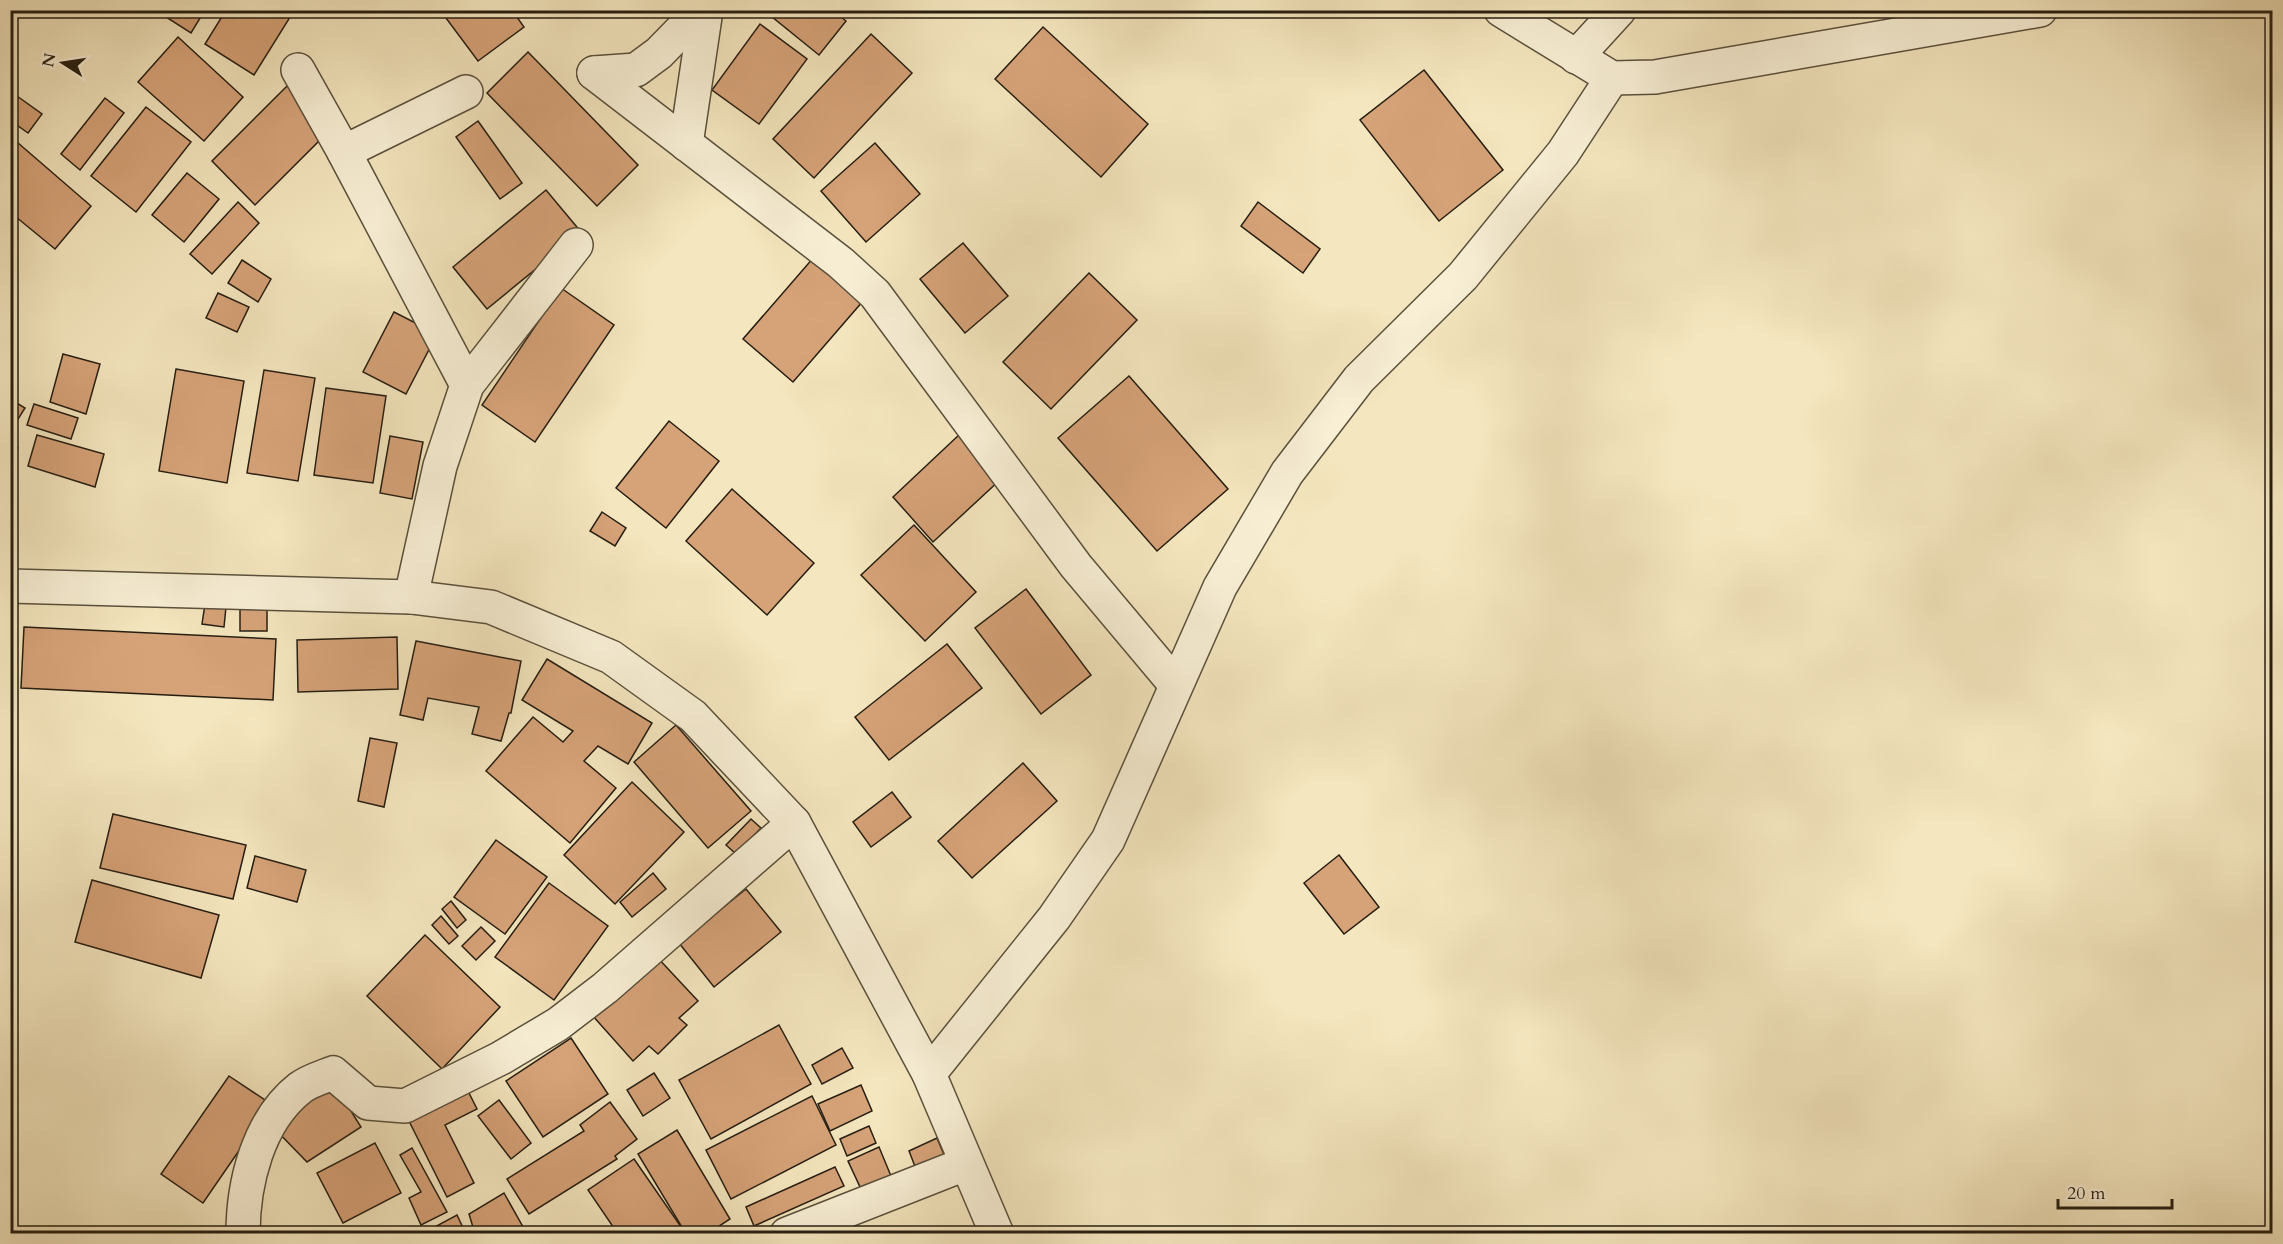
<svg xmlns="http://www.w3.org/2000/svg" width="2283" height="1244" viewBox="0 0 2283 1244" font-family="Cardo,serif">
  <style>
    .building { fill: #d6a278; stroke: #261e12; stroke-width: 1.5 }
    .lines { fill: none; stroke-linecap: round; stroke-linejoin: round }
    .street-casing { stroke: #5a503d; stroke-width: 36 }
    .street { stroke: #f8efd5; stroke-width: 33 }
  </style>
  <rect width="100%" height="100%" fill="#f4e6be"/>
  <filter id="stains"><feTurbulence type="fractalNoise" baseFrequency=".00333" numOctaves="4"/><feColorMatrix values="0 0 0 0 .2 0 0 0 0 .09 0 0 0 0 .02 0 0 0 .5 -.17"/></filter>
  <radialGradient id="worn" r=".72"><stop offset=".6" stop-color="#630" stop-opacity="0"/><stop offset="1" stop-color="#630" stop-opacity=".3"/></radialGradient>
  <!-- building -->
  <g class="building">
    <path d="M155 10H205L191 33Z"/>
    <path d="M226 10H287L292 14 254 75 205 44Z"/>
    <path d="M440 10H512L524 27 478 61Z"/>
    <path d="M775 10H833L846 21 819 55 771 16Z"/>
    <path d="M760 24 807 59 759 124 712 90Z"/>
    <path d="M1043 27 1148 124 1101 177 995 79Z"/>
    <path d="M871 34 912 73 814 178 773 139Z"/>
    <path d="M178 37 243 97 204 141 138 82Z"/>
    <path d="M528 52 638 165 597 206 487 93Z"/>
    <path d="M1424 70 1503 170 1439 221 1360 120Z"/>
    <path d="M287 86 330 130 255 205 212 161Z"/>
    <path d="M10 91 42 114 28 133 10 120Z"/>
    <path d="M105 98 124 113 80 170 61 154Z"/>
    <path d="M146 107 191 142 136 212 91 176Z"/>
    <path d="M478 121 522 183 500 199 456 137Z"/>
    <path d="M10 136 91 206 55 249 10 212Z"/>
    <path d="M875 143 920 194 866 242 821 191Z"/>
    <path d="M187 173 219 199 184 242 152 215Z"/>
    <path d="M546 190 581 232 487 309 453 267Z"/>
    <path d="M238 202 259 223 212 274 190 254Z"/>
    <path d="M1258 202 1320 249 1303 273 1241 226Z"/>
    <path d="M963 243 1008 296 965 333 920 279Z"/>
    <path d="M814 257 863 301 793 382 743 339Z"/>
    <path d="M242 260 271 279 258 302 228 283Z"/>
    <path d="M1089 273 1137 320 1051 409 1003 362Z"/>
    <path d="M561 288 614 325 535 442 482 405Z"/>
    <path d="M218 293 249 307 237 332 206 318Z"/>
    <path d="M394 312 437 334 406 394 363 372Z"/>
    <path d="M63 354 100 364 86 414 50 402Z"/>
    <path d="M176 369 244 381 227 483 159 471Z"/>
    <path d="M264 370 315 378 298 481 247 473Z"/>
    <path d="M1129 376 1228 489 1157 551 1058 438Z"/>
    <path d="M326 388 386 396 373 483 314 475Z"/>
    <path d="M10 399 25 408 10 432Z"/>
    <path d="M34 404 78 418 71 439 27 425Z"/>
    <path d="M669 421 719 461 666 528 616 488Z"/>
    <path d="M961 433 1002 478 933 542 893 497Z"/>
    <path d="M37 435 104 454 95 487 28 466Z"/>
    <path d="M390 436 423 442 412 499 380 493Z"/>
    <path d="M10 445 18 448 10 463Z"/>
    <path d="M732 489 814 563 767 615 686 541Z"/>
    <path d="M602 512 626 528 615 546 590 531Z"/>
    <path d="M914 525 976 592 925 641 861 575Z"/>
    <path d="M1026 589 1091 675 1041 714 975 628Z"/>
    <path d="M205 604 226 607 224 627 202 624Z"/>
    <rect x="240" y="608" width="27" height="23"/>
    <path d="M24 627 276 639 273 700 21 688Z"/>
    <path d="M397 637 398 689 298 692 297 640Z"/>
    <path d="M416 641 521 661 511 713H509L501 741 472 734 479 707 428 698 423 720 400 715Z"/>
    <path d="M947 644 982 688 889 760 855 717Z"/>
    <path d="M547 659 652 723 628 764 598 746 584 761 616 788 570 843 486 771 533 717 563 742 573 731 522 700Z"/>
    <path d="M676 725 751 811 708 848 634 762Z"/>
    <path d="M370 738 397 743 384 807 358 801Z"/>
    <path d="M1023 763 1057 801 972 878 938 841Z"/>
    <path d="M632 782 684 832 615 904 564 855Z"/>
    <path d="M892 792 911 817 871 847 853 822Z"/>
    <path d="M113 814 246 845 233 899 100 868Z"/>
    <path d="M751 819 761 828 736 854 726 845Z"/>
    <path d="M496 840 547 877 505 934 454 897Z"/>
    <path d="M1339 855 1379 907 1344 934 1304 883Z"/>
    <path d="M255 856 306 870 297 902 247 888Z"/>
    <path d="M653 873 666 889 632 917 620 902Z"/>
    <path d="M92 880 219 915 201 978 75 942Z"/>
    <path d="M549 883 608 926 554 1000 495 957Z"/>
    <path d="M746 889 781 932 714 987 679 943Z"/>
    <path d="M451 901 466 920 457 928 442 909Z"/>
    <path d="M441 916 458 936 449 944 432 925Z"/>
    <path d="M481 927 495 941 476 960 462 946Z"/>
    <path d="M425 935 500 1007 442 1069 367 996Z"/>
    <path d="M656 956 698 1001 679 1018 687 1025 658 1054 649 1046 633 1061 592 1015Z"/>
    <path d="M779 1025 811 1084 711 1139 679 1080Z"/>
    <path d="M571 1038 608 1094 543 1137 506 1081Z"/>
    <path d="M842 1048 853 1068 822 1084 812 1065Z"/>
    <path d="M654 1073 670 1098 643 1116 627 1090Z"/>
    <path d="M229 1076 271 1104 203 1203 161 1174Z"/>
    <path d="M334 1084 361 1127 307 1162 273 1127Z"/>
    <path d="M465 1085 477 1109 445 1125 474 1183 447 1197 406 1115Z"/>
    <path d="M861 1085 872 1111 830 1131 818 1104Z"/>
    <path d="M812 1096 836 1145 731 1199 706 1150Z"/>
    <path d="M499 1100 531 1143 511 1159 478 1116Z"/>
    <path d="M610 1102 637 1139 615 1156 617 1159 529 1214 507 1179 584 1131 580 1125Z"/>
    <path d="M869 1126 876 1143 847 1156 840 1139Z"/>
    <path d="M677 1130 730 1219 707 1234H686L638 1154Z"/>
    <path d="M937 1138 945 1157 916 1169 909 1151Z"/>
    <path d="M375 1143 401 1193 343 1223 317 1173Z"/>
    <path d="M879 1147 891 1176 861 1189 848 1161Z"/>
    <path d="M412 1148 447 1212 421 1225 409 1198 421 1192 400 1155Z"/>
    <path d="M634 1159 686 1234H618L588 1190Z"/>
    <path d="M835 1167 844 1186 754 1226 746 1207Z"/>
    <path d="M504 1193 527 1234H475L469 1214Z"/>
    <path d="M457 1215 466 1234H431L429 1230Z"/>
  </g>
  <g class="lines">
    <defs>
      <g id="street">
        <path d="M1501 10 1612 78 1655 77 2040 10"/>
        <path d="M1576 57 1619 10"/>
        <path d="M298 70 344 152 467 385"/>
        <path d="M594 73 841 263 875 294 1076 566 1175 684"/>
        <path d="M594 73 636 70 659 53 701 10"/>
        <path d="M686 144 706 10"/>
        <path d="M344 152 466 92"/>
        <path d="M10 586 411 597 491 607 611 657 693 716 794 823 929 1074 997 1234"/>
        <path d="M411 597 440 466 467 385 576 245"/>
        <path d="M929 1074 1054 918 1108 840 1220 587 1287 473 1359 379 1463 276 1563 153 1612 78"/>
        <path d="M243 1234C243 1183 258 1121 300 1088 309 1081 323 1077 333 1073L368 1103 405 1106 501 1058 558 1024 605 988 794 823"/>
        <path d="M787 1234 965 1164"/>
      </g>
    </defs>
    <!-- street casing -->
    <use href="#street" class="street-casing"/>
    <!-- street -->
    <use href="#street" class="street"/>
  </g>
  <!-- margin -->
  <rect width="2283" height="1244" fill="none" stroke="#f4e6be" stroke-width="36"/>
  <rect x="12" y="12" width="2259" height="1220" fill="none" stroke="#261e12" stroke-width="3"/>
  <rect x="18" y="18" width="2247" height="1208" fill="none" stroke="#261e12" stroke-width="1.5"/>
  <!-- north arrow -->
  <g transform="translate(63 63) rotate(282)" stroke="#f8efd5" stroke-width="4.5" paint-order="stroke">
  <path d="M0-4.5L10 22L0 15L-10 22Z" fill="#261e12"/>
  <text y="-9" font-size="16" font-weight="bold" text-anchor="middle" fill="#261e12">N</text>
  </g>
  <!-- scale -->
  <path d="M2058 1199v9h114v-9" fill="none" stroke="#261e12" stroke-width="3"/>
  <text x="2067" y="1199" font-size="18" fill="#261e12" stroke="#f8efd5" stroke-width="4.5" paint-order="stroke">20 m</text>
  <rect width="100%" height="100%" filter="url(#stains)"/>
  <rect width="100%" height="100%" fill="url(#worn)"/>
</svg>
